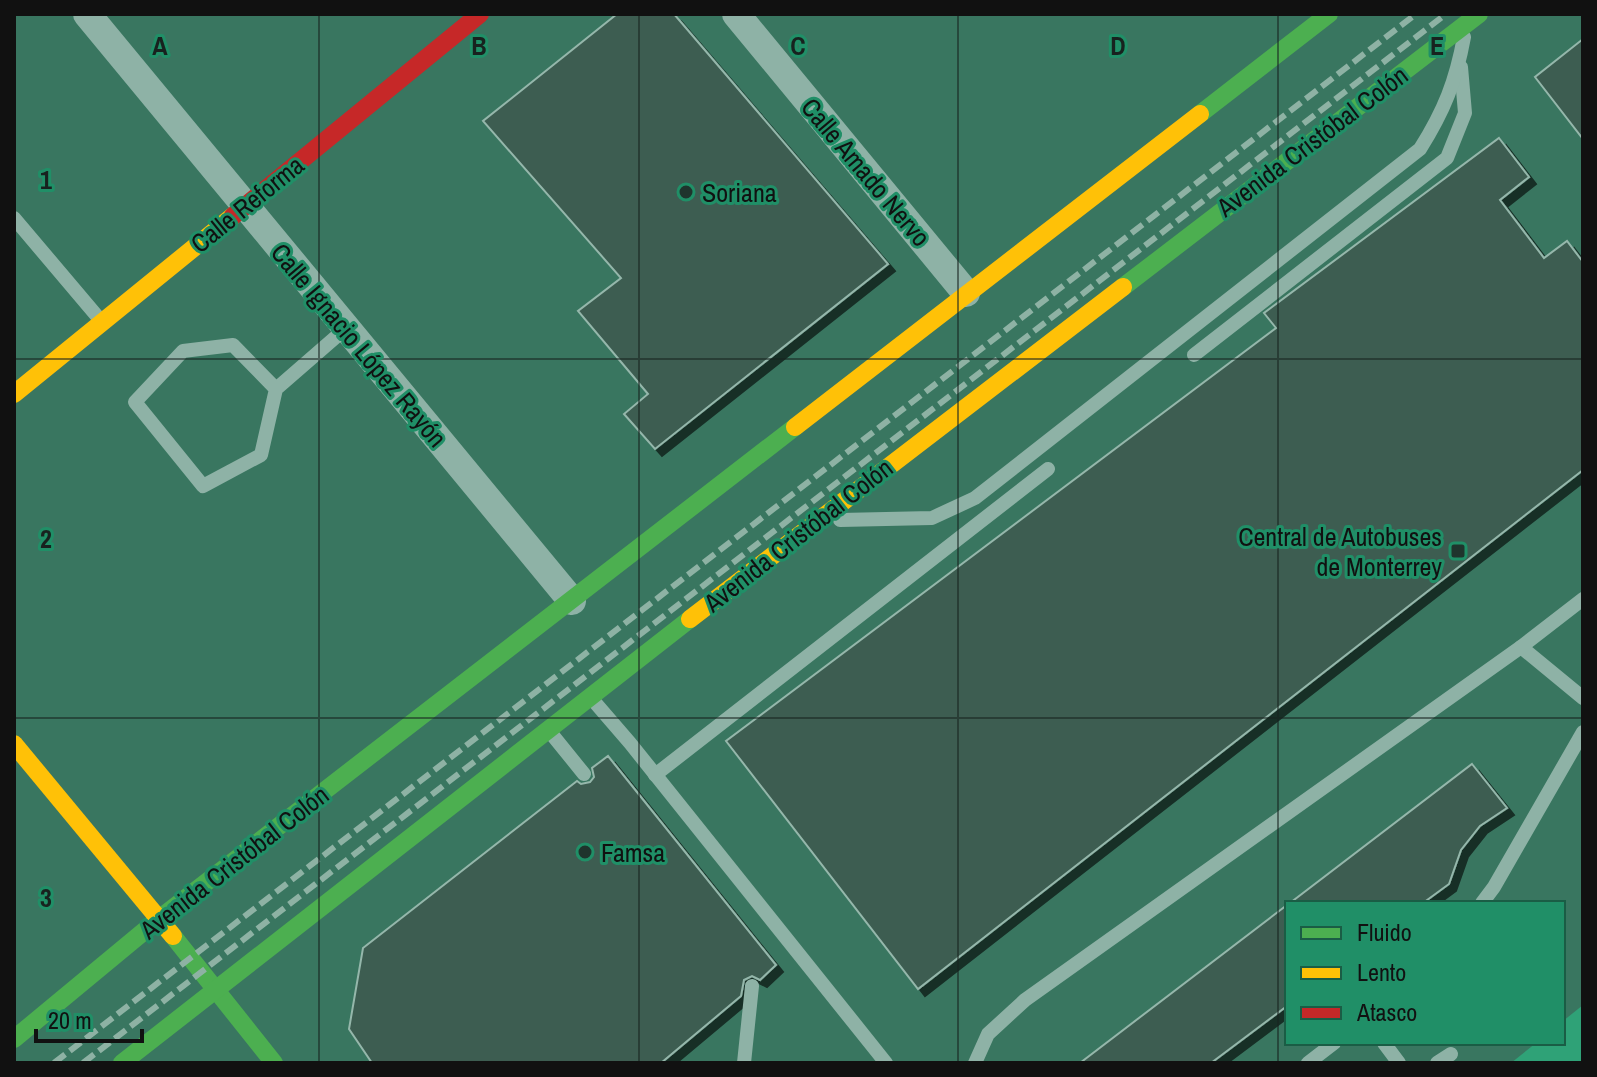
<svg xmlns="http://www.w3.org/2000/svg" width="1597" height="1077" viewBox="0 0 1597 1077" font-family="'Archivo Narrow',sans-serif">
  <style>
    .green { fill: #2fa277 }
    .building { fill: #3d5d51; stroke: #95b7ab; stroke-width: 2; filter: url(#shadow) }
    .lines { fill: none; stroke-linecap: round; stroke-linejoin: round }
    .lane { stroke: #8eb2a6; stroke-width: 14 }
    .street { stroke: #8eb2a6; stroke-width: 28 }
    .fast { stroke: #4caf50; stroke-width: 18 }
    .slow { stroke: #ffc107; stroke-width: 18 }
    .jam { stroke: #c62828; stroke-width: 18 }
    .rail { stroke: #8eb2a4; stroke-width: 6; stroke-dasharray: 14 6; stroke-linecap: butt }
    .grid { fill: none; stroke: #18221f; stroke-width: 2; stroke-opacity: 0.55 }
    .poi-dot { fill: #1f342d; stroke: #208f67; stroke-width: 3 }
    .labels { text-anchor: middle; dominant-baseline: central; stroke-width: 6; stroke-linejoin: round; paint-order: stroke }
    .street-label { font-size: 26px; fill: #111; stroke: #208f67 }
    .poi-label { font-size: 26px; fill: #111; stroke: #208f67; text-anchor: start }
    .grid-label { font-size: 26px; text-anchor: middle; font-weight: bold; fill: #18221f; stroke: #208f67; stroke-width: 6; stroke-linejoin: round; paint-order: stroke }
  </style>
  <defs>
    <filter id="shadow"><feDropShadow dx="7" dy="7" stdDeviation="0" flood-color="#0009"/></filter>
  </defs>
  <rect width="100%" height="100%" fill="#397660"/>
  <!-- green -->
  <path class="green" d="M1583 1005V1063H1511L1536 1043H1563V1021Z"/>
  <!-- building -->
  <g class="building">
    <path d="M617 14H674L888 264 655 449 624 414 648 394 578 311 621 278 483 121Z"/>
    <path d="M1583 39V139L1535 77Z"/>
    <path d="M1499 138 1529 177 1500 200 1544 258 1567 241 1583 262V470L918 989 726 741 1276 328 1264 313Z"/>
    <path d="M608 756 776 965 760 980 752 976 744 980 741 996 661 1063H372L349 1029 363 948 577 781 581 784 590 782 594 777 592 768Z"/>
    <path d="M1472 764 1507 808 1480 826 1461 850 1449 884 1423 903H1290Z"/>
    <path d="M1287 905V1006L1211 1063H1080Z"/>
  </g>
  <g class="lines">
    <!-- lane -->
    <g class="lane">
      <path d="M14 218 102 322"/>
      <path d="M1194 355 1447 158 1465 113 1461 67"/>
      <path d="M276 389 233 345 183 351 135 402 203 486 261 455 276 389 345 329"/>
      <path d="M840 520 932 518 975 498 1420 149C1444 111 1456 81 1464 37"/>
      <path d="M1521 647 1583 698"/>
      <path d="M592 699 630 743 886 1063"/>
      <path d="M550 732 584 774"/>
      <path d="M655 775 1048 469"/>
      <path d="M1482 903 1494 887 1583 732"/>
      <path d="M1384 1043 1399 1063"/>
      <path d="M744 1063 752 986"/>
      <path d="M975 1063 988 1034 1025 1000 1521 647 1583 599"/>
      <path d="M1308 1063 1334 1043"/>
      <path d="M1437 1063 1451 1054"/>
    </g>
    <!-- street -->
    <g class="street">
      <path d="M87 14 572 601"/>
      <path d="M736 14 966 293"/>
    </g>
    <!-- fast -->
    <g class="fast">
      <path d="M1200 114 1329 14"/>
      <path d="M1123 287 1479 14"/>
      <path d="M173 936 274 1063"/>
      <path d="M14 1039 160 918 795 427"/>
      <path d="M122 1063 690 619"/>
    </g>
    <!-- slow -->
    <g class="slow">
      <path d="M14 394 233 216"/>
      <path d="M795 427 1200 114"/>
      <path d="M690 619 1123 287"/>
      <path d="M14 744 173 936"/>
    </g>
    <!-- jam -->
    <path class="jam" d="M233 216 480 14"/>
    <!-- rail -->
    <g class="rail">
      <path d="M54 1063 1416 14"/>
      <path d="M83 1063 1446 14"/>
    </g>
  </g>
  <!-- grid -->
  <path class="grid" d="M319 14V1063M639 14V1063M958 14V1063M1278 14V1063M14 359H1583M14 718H1583"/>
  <!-- markers -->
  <g class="poi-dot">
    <circle cx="686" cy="192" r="8"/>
    <rect x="1450" y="543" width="16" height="16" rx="4"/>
    <circle cx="585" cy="852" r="8"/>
  </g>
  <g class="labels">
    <!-- street labels -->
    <g class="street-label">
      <text transform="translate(1312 141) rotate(-37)">Avenida Cristóbal Colón</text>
      <text transform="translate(866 172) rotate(50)">Calle Amado Nervo</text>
      <text transform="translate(247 204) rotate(-39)">Calle Reforma</text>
      <text transform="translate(359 345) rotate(50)">Calle Ignacio López Rayón</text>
      <text transform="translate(798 535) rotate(-38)">Avenida Cristóbal Colón</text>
      <text transform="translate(234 862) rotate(-38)">Avenida Cristóbal Colón</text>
    </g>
    <!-- poi labels -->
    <g class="poi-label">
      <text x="702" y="192">Soriana</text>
      <text x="1442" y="536" text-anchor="end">Central de Autobuses<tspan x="1442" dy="30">de Monterrey</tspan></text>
      <text x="601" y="852">Famsa</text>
    </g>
  </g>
  <g class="grid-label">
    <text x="160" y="55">A</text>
    <text x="479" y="55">B</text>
    <text x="798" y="55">C</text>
    <text x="1118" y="55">D</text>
    <text x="1437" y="55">E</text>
    <text x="46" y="189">1</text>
    <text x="46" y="548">2</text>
    <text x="46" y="907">3</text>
  </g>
  <!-- border -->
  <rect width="1597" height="1077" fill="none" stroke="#111111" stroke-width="32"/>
  <!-- legend -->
  <rect x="1285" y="901" width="280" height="144" fill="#208f67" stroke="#1a5d45" stroke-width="2"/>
  <rect x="1301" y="927" width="40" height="12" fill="#4caf50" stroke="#1a5d45" stroke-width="2"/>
  <text x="1357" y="941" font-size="24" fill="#111111">Fluido</text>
  <rect x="1301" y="967" width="40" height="12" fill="#ffc107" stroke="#1a5d45" stroke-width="2"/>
  <text x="1357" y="981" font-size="24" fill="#111111">Lento</text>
  <rect x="1301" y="1007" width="40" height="12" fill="#c62828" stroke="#1a5d45" stroke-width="2"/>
  <text x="1357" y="1021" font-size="24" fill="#111111">Atasco</text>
  <!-- scale -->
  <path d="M36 1029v12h106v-12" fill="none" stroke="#111111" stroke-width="4"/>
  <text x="48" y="1029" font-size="24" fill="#111111" stroke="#208f67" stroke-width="6" paint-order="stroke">20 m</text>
</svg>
